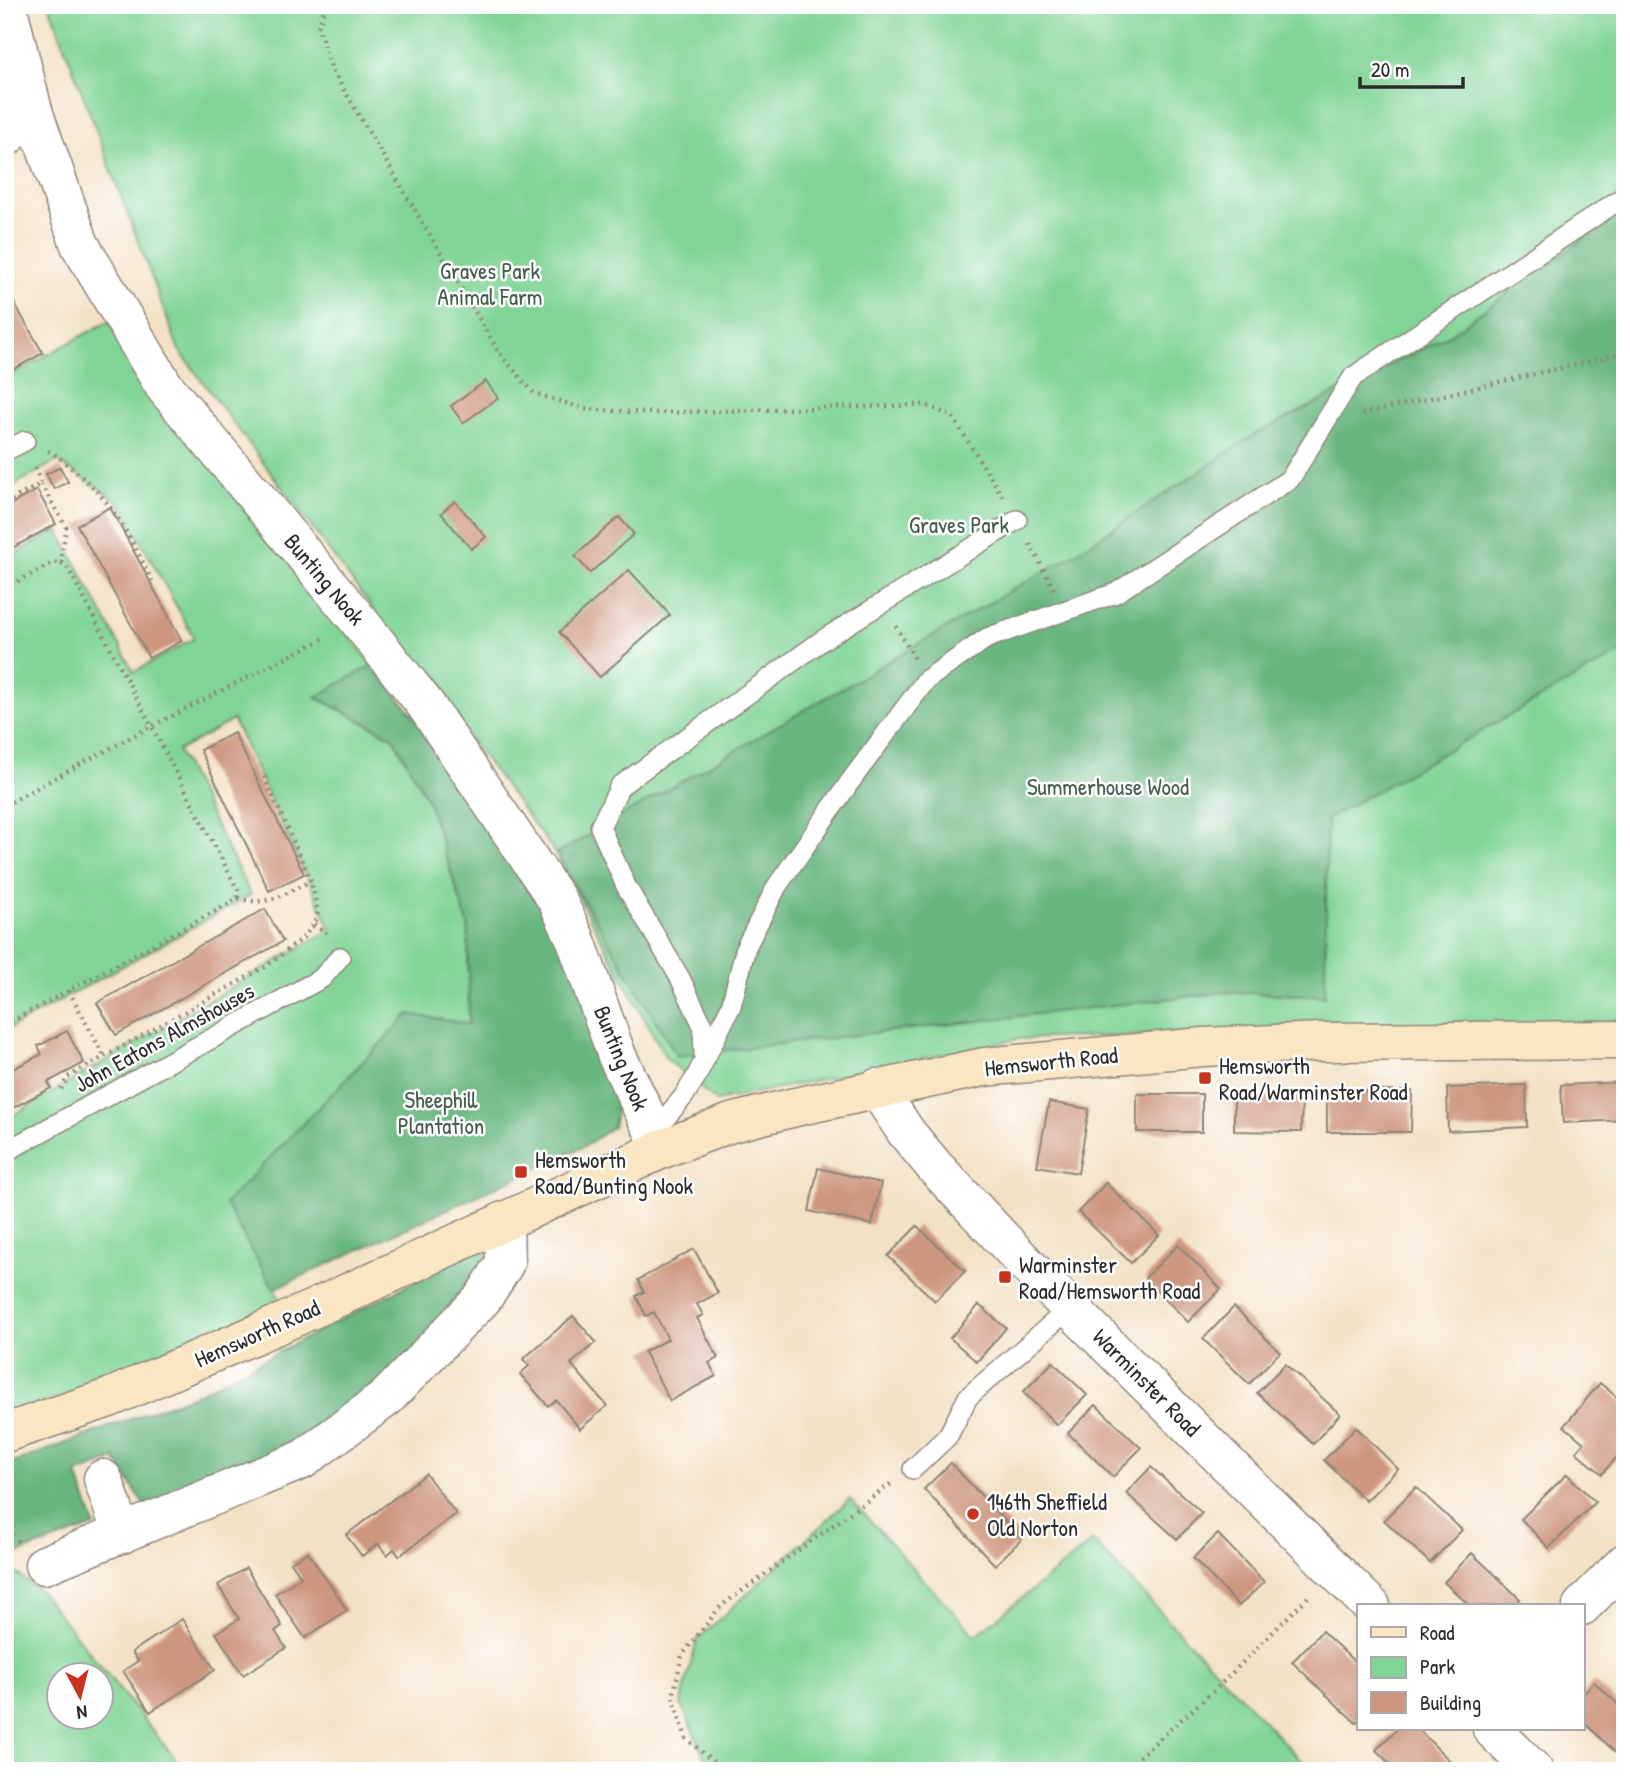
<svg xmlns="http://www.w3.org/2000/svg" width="1630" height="1776" viewBox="0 0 1630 1776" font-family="'Patrick Hand',sans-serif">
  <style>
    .green { fill: #80d496; stroke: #568060; stroke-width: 2; fill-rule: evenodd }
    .forest { fill: #68b67f; stroke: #4a7055; stroke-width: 2 }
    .building { fill: #cd967f }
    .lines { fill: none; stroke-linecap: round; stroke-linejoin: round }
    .lane-casing { stroke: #8f8678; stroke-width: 22 }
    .street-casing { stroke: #8f8678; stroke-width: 41 }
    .secondary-casing { stroke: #8f8678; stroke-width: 41 }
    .path { stroke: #8f8678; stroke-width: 4.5; stroke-dasharray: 2 5; stroke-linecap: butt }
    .lane { stroke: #fff; stroke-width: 19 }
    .street { stroke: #fff; stroke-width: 38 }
    .secondary { stroke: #fbe6c4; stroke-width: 38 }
    .poi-dot { fill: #c8321e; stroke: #fff; stroke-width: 2.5 }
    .labels { text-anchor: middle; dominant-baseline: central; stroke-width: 5; stroke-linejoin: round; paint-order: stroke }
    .park-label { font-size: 23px; fill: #445e4b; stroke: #fff }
    .street-label { font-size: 23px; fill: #2b2b2b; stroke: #fff }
    .poi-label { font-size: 23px; fill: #2b2b2b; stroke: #fff; text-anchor: start }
  </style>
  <rect width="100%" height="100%" fill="#fff"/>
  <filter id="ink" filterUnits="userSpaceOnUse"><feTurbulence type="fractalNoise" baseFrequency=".0143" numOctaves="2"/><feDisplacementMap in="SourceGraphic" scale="14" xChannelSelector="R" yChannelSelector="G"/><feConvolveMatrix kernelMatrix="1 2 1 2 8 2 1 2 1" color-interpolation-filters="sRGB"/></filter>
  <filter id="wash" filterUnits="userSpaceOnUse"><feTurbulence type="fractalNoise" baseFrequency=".00686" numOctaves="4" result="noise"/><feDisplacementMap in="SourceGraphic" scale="28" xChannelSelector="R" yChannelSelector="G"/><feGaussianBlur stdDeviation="1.57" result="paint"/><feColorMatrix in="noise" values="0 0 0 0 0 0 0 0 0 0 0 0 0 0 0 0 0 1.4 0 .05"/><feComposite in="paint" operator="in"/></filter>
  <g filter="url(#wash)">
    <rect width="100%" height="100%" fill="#f3e1c5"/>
    <!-- green -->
    <g class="green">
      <path d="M49 5H1625V1022L1018 1039 716 1101 666 1058 553 850 179 350Z"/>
      <path d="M109 321 372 665 317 698 393 737 427 799 468 924 469 1025 226 1203 281 1301 102 1384 5 1415V1120L331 929 233 720 178 751 251 895 5 1031V559L58 530 134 672 194 638 119 502 57 461 5 490V378Z"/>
      <path d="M850 1499 975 1636 1093 1541 1311 1771H710L681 1703 697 1640Z"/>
      <path d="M5 1565 40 1591 185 1771H5ZM102 1674V1716H60V1674Z"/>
    </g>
    <!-- forest -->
    <g class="forest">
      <path d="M1625 209V650L1327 819 1325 996 1228 992 677 1056 556 854 1074 554 1254 435 1449 335Z"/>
      <path d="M372 665 420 723 546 900 620 1090 613 1127 585 1146 274 1289 225 1204 409 1014 469 1024 468 924 427 799 393 737 316 697Z"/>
      <path d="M498 1238 486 1281 365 1397 259 1463 148 1511 115 1459 77 1474 95 1526 5 1558V1466L197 1394Z"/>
    </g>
    <g id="blocks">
      <!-- building -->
      <g class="building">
        <path d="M5 287 43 353 5 374Z"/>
        <path d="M486 381 498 398 463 423 451 406Z"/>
        <path d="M60 467 68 482 54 489 46 474Z"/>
        <path d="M37 490 56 524 5 552V507Z"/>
        <path d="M455 501 486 537 471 549 441 513Z"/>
        <path d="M110 507 182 641 149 658 77 525Z"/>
        <path d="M619 517 634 534 590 573 575 556Z"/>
        <path d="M629 570 670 615 600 677 559 632Z"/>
        <path d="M234 733 304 874 269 891 200 750Z"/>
        <path d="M265 909 283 941 116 1035 97 1003Z"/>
        <path d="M67 1031 84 1063 48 1082 51 1088 5 1112V1073L42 1054 38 1046Z"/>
        <path d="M1625 1082V1120L1563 1123 1561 1085Z"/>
        <path d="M1526 1085 1527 1127 1448 1131 1447 1088Z"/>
        <path d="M1327 1091H1412L1411 1132H1327Z"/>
        <rect x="1137" y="1094" width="65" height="38"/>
        <path d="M1234 1095 1302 1096 1301 1132 1234 1131Z"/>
        <path d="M1049 1102 1089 1109 1078 1173 1037 1166Z"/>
        <path d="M818 1168 881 1183 872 1225 809 1211Z"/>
        <path d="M1106 1183 1159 1235 1131 1263 1078 1212Z"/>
        <path d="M917 1226 965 1271 935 1301 888 1256Z"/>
        <path d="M1178 1245 1221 1289 1188 1322 1145 1278Z"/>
        <path d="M694 1249 718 1293 697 1304 703 1315 697 1318 718 1358 709 1363 716 1376 670 1401 644 1352 668 1339 654 1312 646 1316 636 1296 644 1292 638 1280Z"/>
        <path d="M979 1305 1006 1328 977 1362 950 1338Z"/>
        <path d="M1234 1307 1280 1352 1249 1384 1203 1339Z"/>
        <path d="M573 1316 596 1342 571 1364 607 1406 580 1429 556 1400 548 1406 520 1374 529 1366 523 1359Z"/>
        <path d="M1053 1362 1087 1395 1057 1425 1023 1392Z"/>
        <path d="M1285 1364 1340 1414 1313 1444 1257 1393Z"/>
        <path d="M1600 1383 1625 1404V1448L1602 1474 1576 1452 1584 1443 1564 1426Z"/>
        <path d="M1096 1405 1141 1448 1113 1477 1068 1433Z"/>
        <path d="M1356 1427 1398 1469 1366 1501 1324 1460Z"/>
        <path d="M951 1463 1022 1539 995 1565 924 1489Z"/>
        <path d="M1151 1467 1202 1513 1177 1539 1126 1493Z"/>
        <path d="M426 1474 456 1514 399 1556 394 1549 387 1555 378 1544 362 1556 346 1535Z"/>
        <path d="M1567 1474 1595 1502 1549 1548 1521 1519Z"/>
        <path d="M1416 1487 1462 1530 1430 1563 1384 1520Z"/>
        <path d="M1218 1534 1264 1582 1239 1606 1193 1558Z"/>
        <path d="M308 1552 347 1610 305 1638 275 1594 301 1577 291 1562Z"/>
        <path d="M1472 1553 1520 1599 1513 1606H1470L1444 1582Z"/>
        <path d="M246 1568 282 1626 275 1631 286 1648 243 1675 216 1633 239 1619 218 1585Z"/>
        <path d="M182 1619 215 1670 150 1712 123 1671 138 1661 132 1652Z"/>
        <path d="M1322 1631 1359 1666V1721L1356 1723 1292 1662Z"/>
        <path d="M1594 1682 1625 1711 1623 1760 1583 1721V1694Z"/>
        <path d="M1397 1729H1418L1451 1762 1442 1771H1397L1376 1750Z"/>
      </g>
    </g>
  </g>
  <g filter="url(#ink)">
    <use href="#blocks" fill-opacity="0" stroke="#8f8678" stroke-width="2"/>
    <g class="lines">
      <defs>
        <g id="lane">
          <path d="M5 451 25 441"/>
          <path d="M704 1056 703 1026 680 978 626 886 600 827 620 786 824 639 1017 520"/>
          <path d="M653 1133 684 1096 696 1077 731 1006 746 947 777 886 852 779 926 680 987 638 1116 593 1290 479 1353 377 1625 196"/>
          <path d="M5 1152 322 978 340 957"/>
          <path d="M913 1469 948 1436 968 1397 1071 1307"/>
        </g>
        <g id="street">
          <path d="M7 5 33 111 80 245 164 386 359 621 425 704 557 900 575 938 617 1056 662 1149"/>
          <path d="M5 138 33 111"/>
          <path d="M877 1088 906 1132 935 1167 1025 1263 1371 1606"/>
          <path d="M103 1479 122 1534"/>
          <path d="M44 1565 302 1460 386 1398 483 1298 505 1263 504 1221"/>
          <path d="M1582 1606 1625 1563"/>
          <path d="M1492 1729 1534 1771"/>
        </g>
        <path id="secondary" d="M5 1433 109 1398 293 1318 662 1149 731 1123 795 1107 984 1067 1203 1047 1323 1042 1625 1040"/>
      </defs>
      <!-- lane casing -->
      <use href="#lane" class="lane-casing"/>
      <!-- street casing -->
      <use href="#street" class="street-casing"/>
      <!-- secondary casing -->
      <use href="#secondary" class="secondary-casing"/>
      <!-- path -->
      <g class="path">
        <path d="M326 5 318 27 331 68 500 354 534 393 585 409 651 413 925 405 952 416 1003 497"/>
        <path d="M1362 414 1625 353"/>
        <path d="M48 451C58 455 66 464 74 470 116 505 128 534 152 581"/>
        <path d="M41 484 66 527 61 562"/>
        <path d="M5 503 41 484 34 464"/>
        <path d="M1030 544 1054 589"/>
        <path d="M5 588 53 563 61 562 69 570 238 890V898L230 903 5 1025"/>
        <path d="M896 626 914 658"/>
        <path d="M5 805 150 727 327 637"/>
        <path d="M238 898C267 908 285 893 311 881"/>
        <path d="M314 924 327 934"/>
        <path d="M69 991 105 1058"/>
        <path d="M61 1089 68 1077 265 967 302 939 314 924 318 912 311 881 262 772"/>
        <path d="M5 1536 12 1535 19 1542"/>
        <path d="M724 1771 686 1738 673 1697 682 1655 721 1606 892 1483"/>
        <path d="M1123 1771 1217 1688 1310 1595"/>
      </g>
      <!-- lane -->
      <use href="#lane" class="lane"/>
      <!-- street -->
      <use href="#street" class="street"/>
      <!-- secondary -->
      <use href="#secondary" class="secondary"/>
    </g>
  </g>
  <!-- markers -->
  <g class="poi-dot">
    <rect x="1198" y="1071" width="14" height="14" rx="3.5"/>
    <rect x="514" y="1165" width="14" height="14" rx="3.5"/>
    <rect x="998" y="1270" width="14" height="14" rx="3.5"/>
    <circle cx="973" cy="1514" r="7"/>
  </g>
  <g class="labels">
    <!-- park labels -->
    <g class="park-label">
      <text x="490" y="270">Graves Park<tspan x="490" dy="26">Animal Farm</tspan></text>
      <text x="959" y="524">Graves Park</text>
      <text x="1108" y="786">Summerhouse Wood</text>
      <text x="441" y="1099">Sheephill<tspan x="441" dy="26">Plantation</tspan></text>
    </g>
    <!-- street labels -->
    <g class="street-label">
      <text transform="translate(325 579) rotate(50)">Bunting Nook</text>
      <text transform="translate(164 1037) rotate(-29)">John Eatons Almshouses</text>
      <text transform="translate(622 1058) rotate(68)">Bunting Nook</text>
      <text transform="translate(1051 1061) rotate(-6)">Hemsworth Road</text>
      <text transform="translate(257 1333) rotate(-24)">Hemsworth Road</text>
      <text transform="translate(1147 1382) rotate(45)">Warminster Road</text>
    </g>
    <!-- poi labels -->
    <g class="poi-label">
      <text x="1219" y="1065">Hemsworth<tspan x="1219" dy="26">Road/Warminster Road</tspan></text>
      <text x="535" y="1159">Hemsworth<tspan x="535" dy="26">Road/Bunting Nook</tspan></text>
      <text x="1019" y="1264">Warminster<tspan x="1019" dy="26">Road/Hemsworth Road</tspan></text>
      <text x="987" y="1501">146th Sheffield<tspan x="987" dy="26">Old Norton</tspan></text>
    </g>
  </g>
  <!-- margin -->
  <rect width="1630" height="1776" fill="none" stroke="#fff" stroke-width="28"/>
  <!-- legend -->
  <rect x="1357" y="1604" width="228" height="126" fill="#ffffff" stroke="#aaaaaa" stroke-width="2"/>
  <rect x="1371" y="1627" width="35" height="10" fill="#fbe6c4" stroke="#aaaaaa" stroke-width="2"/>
  <text x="1420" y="1640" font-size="21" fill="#2b2b2b">Road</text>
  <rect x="1371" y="1657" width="35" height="21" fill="#80d496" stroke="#aaaaaa" stroke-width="2"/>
  <text x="1420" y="1674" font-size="21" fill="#2b2b2b">Park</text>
  <rect x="1371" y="1692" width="35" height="21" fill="#cd967f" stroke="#aaaaaa" stroke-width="2"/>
  <text x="1420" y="1710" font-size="21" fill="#2b2b2b">Building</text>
  <!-- north arrow -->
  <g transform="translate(80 1696) rotate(173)"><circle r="33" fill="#ffffff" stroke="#aaaaaa" stroke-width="2"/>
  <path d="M0-5L12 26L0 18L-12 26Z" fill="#c8321e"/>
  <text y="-10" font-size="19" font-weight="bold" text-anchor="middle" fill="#2b2b2b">N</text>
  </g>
  <!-- scale -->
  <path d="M1360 77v10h103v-10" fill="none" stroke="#2b2b2b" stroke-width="3.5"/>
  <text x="1371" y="77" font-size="21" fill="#2b2b2b" stroke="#ffffff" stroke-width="5" paint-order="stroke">20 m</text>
</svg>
